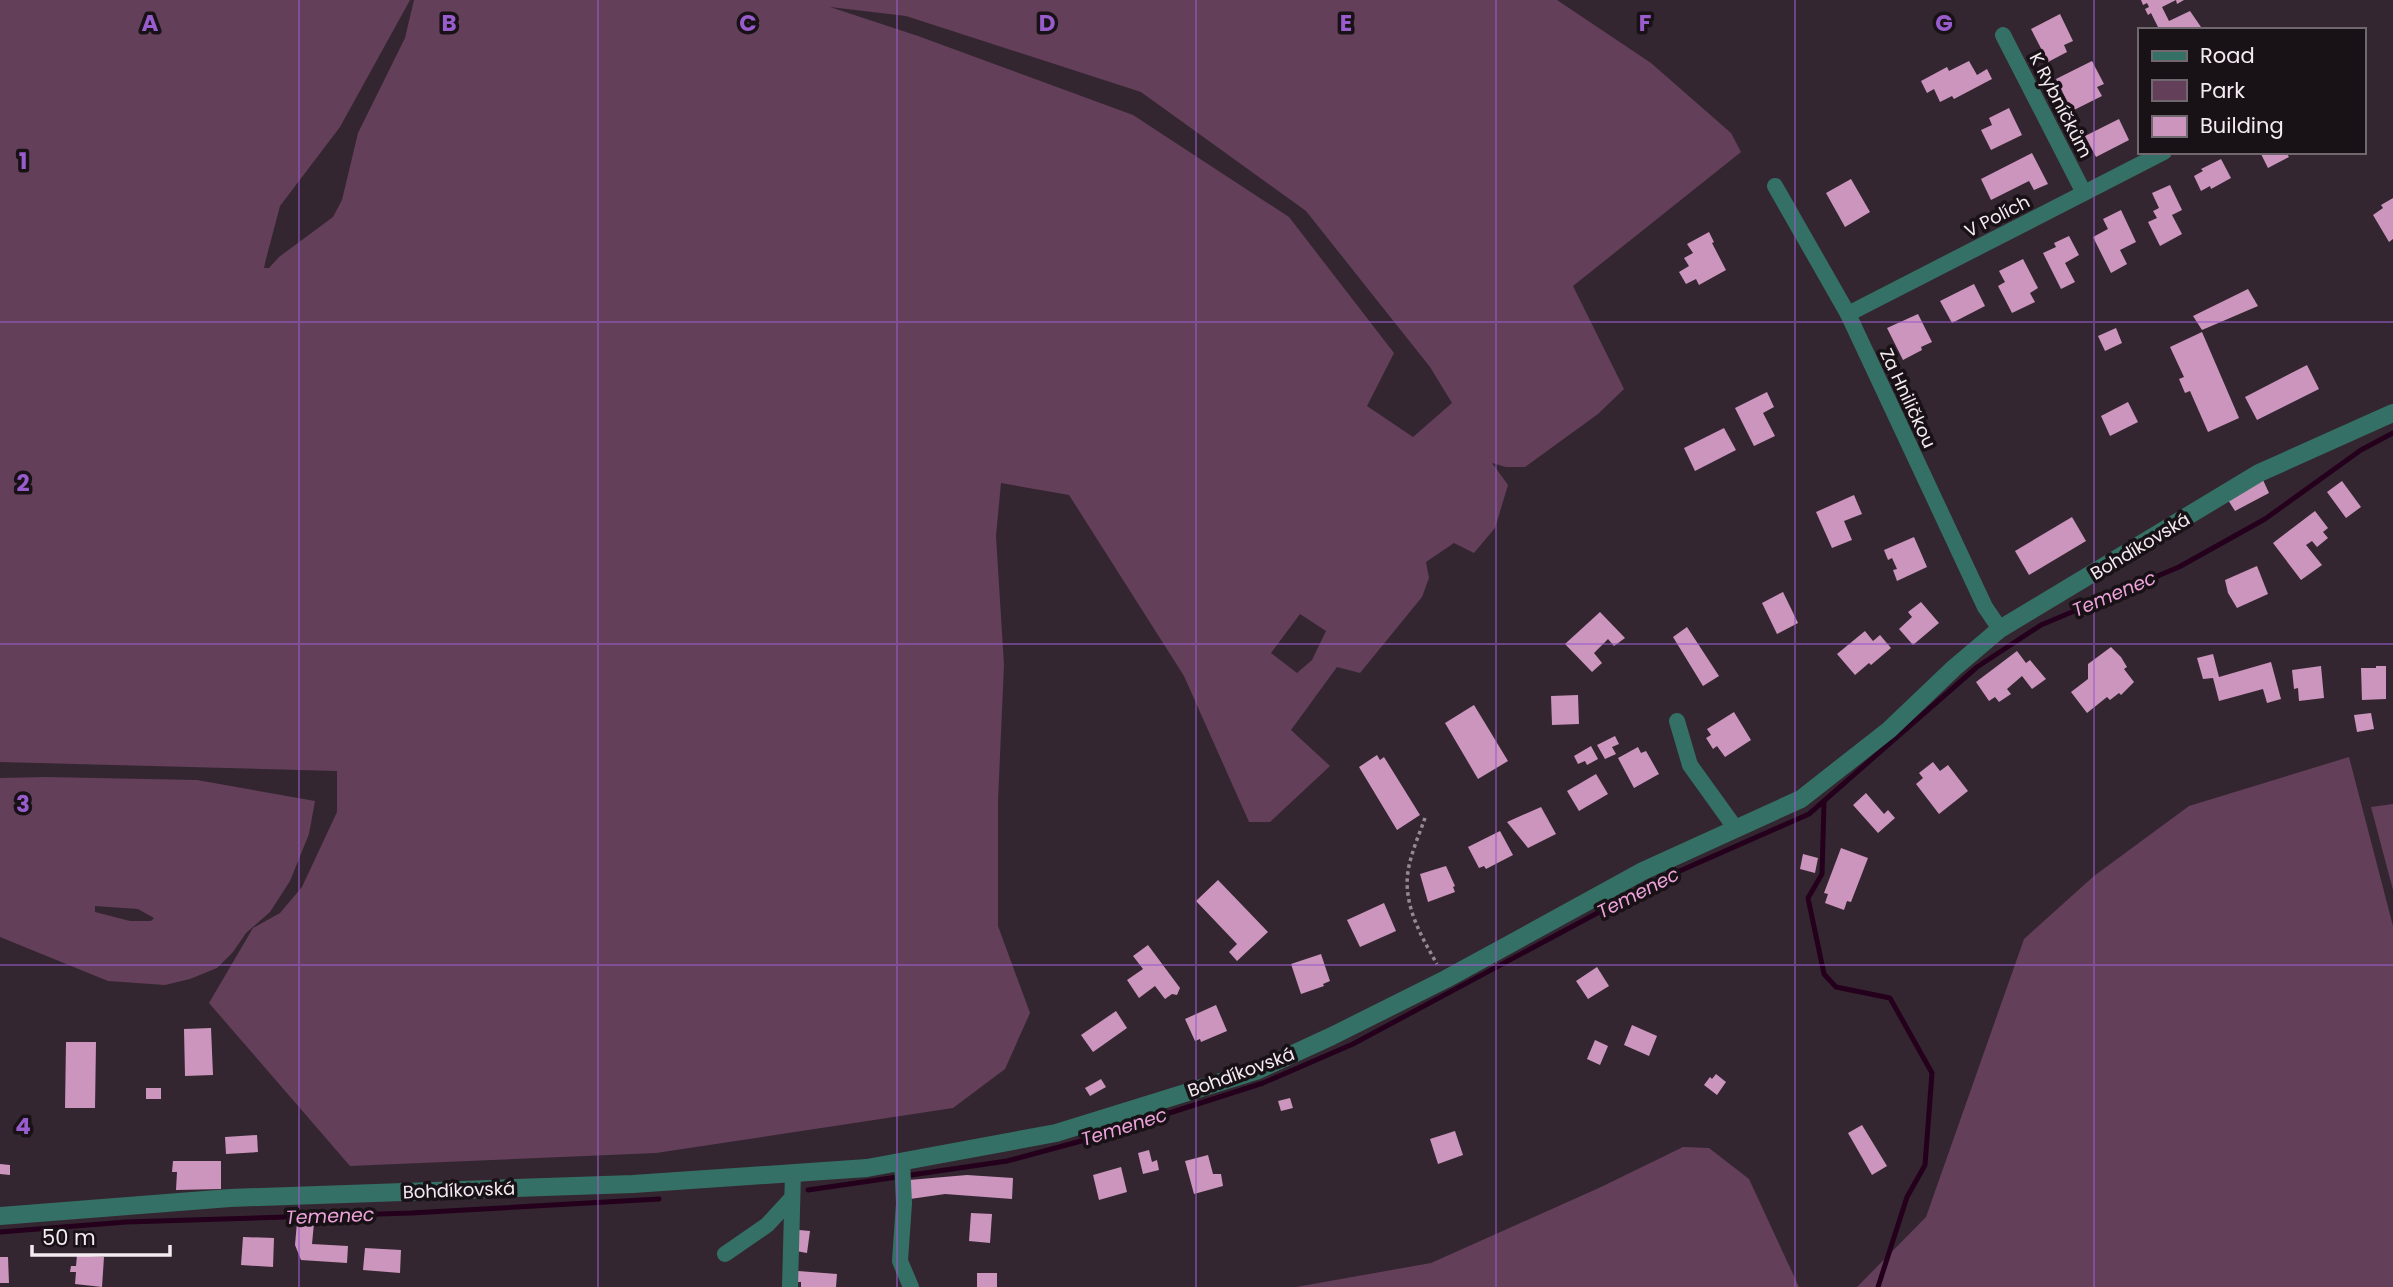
<svg xmlns="http://www.w3.org/2000/svg" width="2393" height="1287" viewBox="0 0 2393 1287" font-family="Poppins,sans-serif">
  <style>
    .green { fill: #633f5a; fill-rule: evenodd }
    .lines { fill: none; stroke-linecap: round; stroke-linejoin: round }
    .stream { stroke: #24001d; stroke-width: 5 }
    .building { fill: #cc95bd }
    .path { stroke: #968a92; stroke-width: 3.5; stroke-dasharray: 3.5 3.5; stroke-linecap: butt }
    .minor { stroke: #347065; stroke-width: 16 }
    .tertiary { stroke: #347065; stroke-width: 18 }
    .grid { fill: none; stroke: #995ccc; stroke-width: 2; stroke-opacity: 0.55 }
    .labels { text-anchor: middle; dominant-baseline: central; stroke-width: 7; stroke-linejoin: round; paint-order: stroke }
    .street-label { font-size: 18px; fill: #f4ebf1; stroke: #181116 }
    .water-label { font-size: 19px; font-style: italic; fill: #eda2da; stroke: #181116 }
    .grid-label { font-size: 23px; text-anchor: middle; font-weight: bold; fill: #995ccc; stroke: #181116; stroke-width: 7; stroke-linejoin: round; paint-order: stroke }
  </style>
  <rect width="100%" height="100%" fill="#342630"/>
  <!-- green -->
  <g class="green">
    <path d="M0 0H410L340 127 280 206 266 259 264 268H269L279 257 333 217 342 200 358 133 405 38 414 0H1557L1651 63 1731 133 1741 152 1573 286 1624 389 1598 414 1525 467H1506L1492 463 1508 485 1495 528 1474 553 1454 543 1426 562 1429 578 1422 597 1360 673 1337 667 1291 730 1330 766 1270 822H1249L1184 676 1069 495 1001 483 996 536 1004 665 998 801V926L1030 1013 1005 1069 953 1108 656 1153 350 1166 209 1003 253 928 280 913 302 887 337 812V771L0 762ZM830 7 906 16 1141 92 1306 211 1430 367 1452 403 1413 437 1367 406 1394 353 1289 217 1133 115 918 36ZM1300 614 1326 631 1312 660 1297 673 1271 653Z"/>
    <path d="M2349 757 2393 926V1287H1857L1926 1217 2024 939 2094 876 2189 806Z"/>
    <path d="M46 777 197 780 315 801 309 834 290 881 270 912 246 933 233 952 217 968 190 979 165 985 108 981 0 937V778ZM95 906 138 909 154 918 151 921H130L95 912Z"/>
    <path d="M2393 804V890L2371 807Z"/>
    <path d="M1683 1147 1709 1148 1749 1179 1799 1287H1296L1431 1263 1601 1187Z"/>
  </g>
  <g class="lines">
    <!-- stream -->
    <g class="stream">
      <path d="M1824 803 1822 874 1808 898 1824 974 1836 987 1890 998 1932 1073 1925 1165 1907 1197 1878 1287"/>
      <path d="M808 1190 1007 1161 1085 1140 1263 1083 1353 1044 1657 881 1809 814 1977 667 2041 625 2179 567 2265 519 2361 450 2393 433"/>
      <path d="M0 1232 126 1222 411 1213 659 1199"/>
    </g>
  </g>
  <!-- building -->
  <g class="building">
    <path d="M2141 0H2184L2177 4 2176 0 2162 7 2169 21 2190 11 2201 27 2197 30H2152L2158 27 2151 13 2148 15 2145 9 2149 7 2147 3 2143 5Z"/>
    <path d="M2060 14 2073 41 2064 45 2067 52 2048 62 2031 29Z"/>
    <path d="M1969 61 1977 75 1987 69 1992 79 1954 99 1952 96 1940 102 1934 89 1927 93 1921 81 1947 67 1949 71Z"/>
    <path d="M2092 61 2104 84 2097 87 2102 96 2072 111 2056 79Z"/>
    <path d="M2009 108 2022 135 1991 150 1981 130 1992 125 1989 118Z"/>
    <path d="M2119 119 2129 140 2096 157 2085 136Z"/>
    <path d="M2260 152H2286L2289 157 2268 168Z"/>
    <path d="M2032 153 2048 184 2034 190 2029 181 1991 200 1981 179Z"/>
    <path d="M2221 159 2231 178 2211 189 2210 186 2201 191 2194 176 2203 171 2201 169Z"/>
    <path d="M1851 179 1870 212 1845 227 1826 193Z"/>
    <path d="M2170 185 2182 210 2172 215 2182 234 2160 246 2148 222 2157 218 2153 211 2159 208 2152 193Z"/>
    <path d="M2393 198V239L2389 242 2373 215 2383 208 2381 205Z"/>
    <path d="M2121 210 2136 242 2120 250 2127 264 2111 273 2093 237 2108 229 2103 219Z"/>
    <path d="M1709 232 1714 242 1712 243 1726 270 1699 285 1696 279 1686 284 1679 272 1689 266 1684 258 1693 253 1687 244Z"/>
    <path d="M2069 236 2079 255 2065 263 2075 282 2061 289 2043 253 2056 247 2054 243Z"/>
    <path d="M2023 259 2038 288 2030 293 2035 302 2012 313 1998 286 2005 282 1999 271Z"/>
    <path d="M1974 284 1985 306 1952 323 1940 301Z"/>
    <path d="M2248 289 2258 306 2202 330 2193 316Z"/>
    <path d="M1918 314 1932 342 1921 347 1922 350 1903 360 1887 328Z"/>
    <path d="M2116 328 2122 343 2105 351 2098 336Z"/>
    <path d="M2202 332 2239 418 2208 432 2190 391 2185 393 2179 379 2184 377 2170 347Z"/>
    <path d="M2307 365 2319 389 2257 420 2245 397Z"/>
    <path d="M1767 392 1774 407 1763 413 1775 436 1754 446 1735 408Z"/>
    <path d="M2128 402 2138 422 2110 436 2101 416Z"/>
    <path d="M1724 428 1736 450 1695 471 1684 448Z"/>
    <path d="M2263 480 2269 493 2235 511 2228 500Z"/>
    <path d="M2342 481 2361 507 2346 518 2327 492Z"/>
    <path d="M1854 495 1862 514 1844 521 1852 540 1832 548 1816 512Z"/>
    <path d="M2315 511 2328 528 2323 532 2328 538 2317 547 2312 541 2306 545 2322 565 2301 580 2273 543Z"/>
    <path d="M2072 517 2086 541 2029 575 2015 551Z"/>
    <path d="M1914 537 1927 567 1897 581 1893 570 1897 569 1892 558 1888 560 1884 550Z"/>
    <path d="M2257 566 2268 594 2237 608 2228 593 2225 580Z"/>
    <path d="M1783 592 1798 623 1777 634 1762 603Z"/>
    <path d="M1921 602 1939 623 1913 645 1899 629 1912 617 1908 612Z"/>
    <path d="M1600 612 1625 638 1614 646 1608 639 1594 653 1602 663 1592 672 1565 644Z"/>
    <path d="M1687 627 1719 676 1703 686 1673 637Z"/>
    <path d="M1865 631 1873 641 1880 635 1891 648 1871 665 1869 663 1855 675 1837 654Z"/>
    <path d="M2111 647 2121 657 2127 667 2124 669 2134 682 2121 695 2119 693 2110 700 2107 697 2087 713 2071 692 2088 679V664Z"/>
    <path d="M2017 651 2026 663 2030 660 2046 679 2032 689 2022 676 2007 689 2011 694 1999 702 1995 697 1989 701 1976 682Z"/>
    <path d="M2213 654 2219 677 2271 662 2281 699 2267 703 2263 689 2219 701 2213 678 2203 679 2197 658Z"/>
    <path d="M2321 666 2324 698 2299 701 2298 688 2294 689 2292 670Z"/>
    <path d="M2376 666H2386V699L2362 700 2361 668H2376Z"/>
    <path d="M1578 695 1579 724 1552 725 1551 696Z"/>
    <path d="M1474 705 1508 761 1478 779 1445 723Z"/>
    <path d="M1734 712 1751 740 1725 757 1717 746 1713 749 1706 738 1711 735 1707 729Z"/>
    <path d="M2371 713 2374 729 2357 732 2354 715Z"/>
    <path d="M1615 736 1619 744 1612 747 1616 754 1605 759 1597 745Z"/>
    <path d="M1591 746 1598 759 1587 765 1585 761 1578 764 1574 756Z"/>
    <path d="M1638 747 1641 753 1646 751 1659 774 1634 788 1618 758Z"/>
    <path d="M1377 755 1380 760 1384 757 1420 815 1397 830 1359 767Z"/>
    <path d="M1933 762 1940 771 1948 765 1968 791 1939 814 1916 784 1923 778 1919 773Z"/>
    <path d="M1596 774 1608 794 1579 811 1567 791Z"/>
    <path d="M1866 793 1884 814 1888 810 1895 818 1878 833 1853 805Z"/>
    <path d="M1541 807 1556 834 1528 848 1507 822Z"/>
    <path d="M1500 831 1513 855 1486 869 1484 866 1479 868 1468 847Z"/>
    <path d="M1841 848 1868 858 1851 902 1847 901 1844 910 1825 903 1828 894 1824 893Z"/>
    <path d="M1803 854 1818 858 1815 873 1800 869Z"/>
    <path d="M1446 866 1455 886 1453 887 1455 892 1428 902 1420 874Z"/>
    <path d="M1218 880 1268 932 1237 961 1229 952 1237 944 1196 901Z"/>
    <path d="M1384 903 1396 931 1360 947 1347 920Z"/>
    <path d="M1148 945 1180 988 1177 995 1172 994 1165 999 1155 986 1139 998 1127 980 1143 969 1133 956Z"/>
    <path d="M1321 954 1330 981 1323 984 1324 986 1301 994 1291 964Z"/>
    <path d="M1597 967 1609 986 1588 999 1576 981Z"/>
    <path d="M1216 1005 1227 1031 1201 1042 1200 1039 1195 1041 1185 1019Z"/>
    <path d="M1116 1011 1127 1028 1093 1052 1081 1035Z"/>
    <path d="M1632 1025 1657 1036 1649 1056 1624 1045Z"/>
    <path d="M211 1028 213 1075 185 1076 184 1029Z"/>
    <path d="M1595 1040 1608 1046 1600 1065 1587 1059Z"/>
    <path d="M66 1042H96L95 1108H65Z"/>
    <path d="M1716 1074 1726 1082 1717 1095 1704 1085 1710 1077 1712 1079Z"/>
    <path d="M1101 1079 1106 1087 1090 1096 1085 1088Z"/>
    <rect x="146" y="1088" width="15" height="11"/>
    <path d="M1290 1098 1293 1108 1281 1111 1278 1101Z"/>
    <path d="M1862 1125 1887 1166 1872 1175 1848 1133Z"/>
    <path d="M1455 1131 1463 1155 1438 1164 1430 1139Z"/>
    <path d="M257 1135 258 1152 226 1154 225 1137Z"/>
    <path d="M1149 1150 1152 1162 1157 1160 1159 1170 1143 1174 1138 1153Z"/>
    <path d="M1208 1155 1213 1174H1221L1223 1186 1194 1194 1185 1161Z"/>
    <path d="M173 1161H221V1189L176 1190 177 1172H172Z"/>
    <path d="M0 1164 10 1165V1175L0 1174Z"/>
    <path d="M1121 1167 1127 1192 1099 1200 1093 1175Z"/>
    <path d="M967 1175 1013 1178 1012 1199 945 1194 910 1199 909 1180Z"/>
    <path d="M971 1213 992 1214 990 1243 969 1241Z"/>
    <path d="M297 1222 314 1223 312 1244 348 1246 347 1263 301 1260 295 1245Z"/>
    <path d="M799 1230 810 1231 807 1253 796 1251Z"/>
    <path d="M243 1237 274 1238 273 1267 241 1265Z"/>
    <path d="M365 1248 401 1250 400 1273 363 1270Z"/>
    <path d="M77 1255 104 1257 102 1287 75 1284 76 1272H70L71 1266H76Z"/>
    <path d="M0 1257H8L9 1283H0Z"/>
    <path d="M798 1271 837 1274 836 1287H801V1282H797Z"/>
    <rect x="977" y="1273" width="20" height="14"/>
  </g>
  <g class="lines">
    <!-- path -->
    <path class="path" d="M1425 818C1419 835 1411 853 1408 871 1403 905 1421 936 1437 964"/>
    <!-- minor -->
    <g class="minor">
      <path d="M2003 35 2084 193"/>
      <path d="M1775 186 1848 314 1985 607 2000 629"/>
      <path d="M1848 314 2164 152"/>
      <path d="M1677 721 1690 765 1736 829"/>
      <path d="M902 1161 904 1203 900 1261 911 1287"/>
      <path d="M725 1254 767 1225 792 1198"/>
      <path d="M790 1287 793 1173"/>
    </g>
    <!-- tertiary -->
    <path class="tertiary" d="M0 1216 230 1198 633 1184 867 1168 1056 1133 1256 1071 1332 1036 1446 979 1643 871 1801 799 1889 730 1954 668 2000 629 2259 473 2393 413"/>
  </g>
  <!-- grid -->
  <path class="grid" d="M299 0V1287M598 0V1287M897 0V1287M1196 0V1287M1496 0V1287M1795 0V1287M2094 0V1287M0 322H2393M0 644H2393M0 965H2393"/>
  <g class="labels">
    <!-- street labels -->
    <g class="street-label">
      <text transform="translate(2061 105) rotate(63)">K Rybníčkům</text>
      <text transform="translate(1997 216) rotate(-27)">V Polích</text>
      <text transform="translate(1908 398) rotate(65)">Za Hniličkou</text>
      <text transform="translate(2140 546) rotate(-31)">Bohdíkovská</text>
      <text transform="translate(1241 1072) rotate(-20)">Bohdíkovská</text>
      <text transform="translate(459 1190) rotate(-2)">Bohdíkovská</text>
    </g>
    <!-- water labels -->
    <g class="water-label">
      <text transform="translate(2114 594) rotate(-23)">Temenec</text>
      <text transform="translate(1638 893) rotate(-27)">Temenec</text>
      <text transform="translate(1124 1127) rotate(-17)">Temenec</text>
      <text transform="translate(330 1216) rotate(-2)">Temenec</text>
    </g>
  </g>
  <g class="grid-label">
    <text x="150" y="31">A</text>
    <text x="449" y="31">B</text>
    <text x="748" y="31">C</text>
    <text x="1047" y="31">D</text>
    <text x="1346" y="31">E</text>
    <text x="1645" y="31">F</text>
    <text x="1944" y="31">G</text>
    <text x="23" y="169">1</text>
    <text x="23" y="491">2</text>
    <text x="23" y="812">3</text>
    <text x="23" y="1134">4</text>
  </g>
  <!-- legend -->
  <rect x="2138" y="28" width="228" height="126" fill="#181116" stroke="#70686e" stroke-width="2"/>
  <rect x="2152" y="51" width="35" height="10" fill="#347065" stroke="#70686e" stroke-width="2"/>
  <text x="2200" y="63" font-size="21" fill="#f4ebf1">Road</text>
  <rect x="2152" y="80" width="35" height="21" fill="#633f5a" stroke="#70686e" stroke-width="2"/>
  <text x="2200" y="98" font-size="21" fill="#f4ebf1">Park</text>
  <rect x="2152" y="116" width="35" height="21" fill="#cc95bd" stroke="#70686e" stroke-width="2"/>
  <text x="2200" y="133" font-size="21" fill="#f4ebf1">Building</text>
  <!-- scale -->
  <path d="M32 1245v10h138v-10" fill="none" stroke="#f4ebf1" stroke-width="3.5"/>
  <text x="42" y="1245" font-size="21" fill="#f4ebf1" stroke="#181116" stroke-width="5" paint-order="stroke">50 m</text>
</svg>
